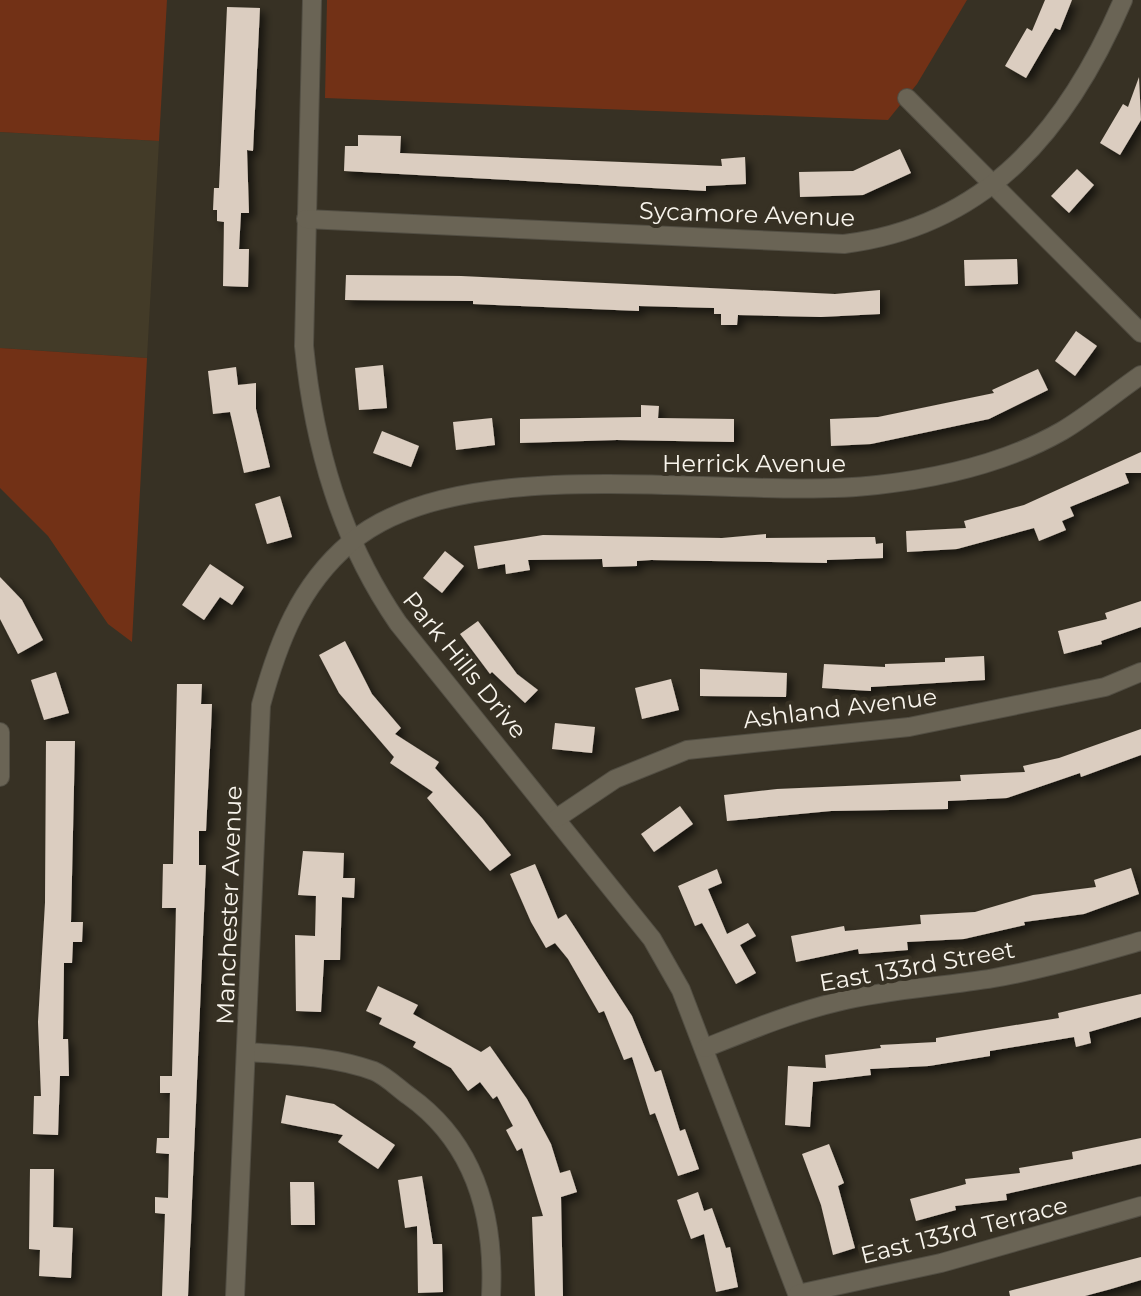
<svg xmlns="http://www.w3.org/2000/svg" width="1141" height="1296" viewBox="0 0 1141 1296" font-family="Montserrat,sans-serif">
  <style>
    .built { fill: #433b28 }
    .green { fill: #723116 }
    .building { fill: #dbcdc0; filter: url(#shadow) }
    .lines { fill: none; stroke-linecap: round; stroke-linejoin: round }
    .minor-casing { stroke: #524e43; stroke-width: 20 }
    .minor { stroke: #6a6455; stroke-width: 18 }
    .labels { text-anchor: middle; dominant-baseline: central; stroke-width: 8; stroke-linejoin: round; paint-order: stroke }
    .street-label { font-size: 24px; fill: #f8f4ec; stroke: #373124 }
  </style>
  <defs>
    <filter id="shadow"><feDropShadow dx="5" dy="5" stdDeviation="4" flood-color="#0009"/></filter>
  </defs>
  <rect width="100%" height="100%" fill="#373124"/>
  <!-- built -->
  <path class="built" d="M0 132 159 141 147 358 0 348Z"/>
  <!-- green -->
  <g class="green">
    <path d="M0 0H167L159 141 0 132Z"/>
    <path d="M327 0H967L917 84 888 120 325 98Z"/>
    <path d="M0 348 147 358 132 642 108 624 48 536 0 488Z"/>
  </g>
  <!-- building -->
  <g class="building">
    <path d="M1045 0H1072L1060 30 1055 28 1026 78 1005 66 1027 28 1032 31Z"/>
    <path d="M227 7 260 8 253 151 247 150 249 213H241L239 249H249L248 287 223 286 224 222 217 221V210H213L214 188H219Z"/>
    <path d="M1139 77 1141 120 1120 155 1100 143 1123 104 1128 107Z"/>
    <path d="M358 135 401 136 400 153 722 166 721 159 745 157 746 184 706 186V191L344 171 345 146H358Z"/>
    <path d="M900 149 911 173 863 195 800 197 799 172 853 171Z"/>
    <path d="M1077 169 1094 185 1069 213 1051 196Z"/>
    <path d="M1017 259 1018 284 965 286 964 260Z"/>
    <path d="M346 275 461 276 835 294 880 290V314L821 317 738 315 737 325H721V314H714V308L639 306V311L473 304V301L345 300Z"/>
    <path d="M1076 331 1097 346 1075 376 1055 361Z"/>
    <path d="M383 365 387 408 359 410 355 368Z"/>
    <path d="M236 367 238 385 256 383V409L270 467 244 473 230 412 213 414 208 371Z"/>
    <path d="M1038 369 1048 390 989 419 871 444 831 446 830 419 878 417 994 393 992 390Z"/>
    <path d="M641 405 659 406 658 418 734 419V442L617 440 520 443V419L641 417Z"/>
    <path d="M492 418 495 445 456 450 453 422Z"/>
    <path d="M382 431 419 446 411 467 373 453Z"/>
    <path d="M1141 452V473H1125L1129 483 1070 507 1074 516 1062 521 1066 530 1039 541 1034 528 957 549 907 552 906 531 966 528 964 521 1024 505Z"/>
    <path d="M280 496 292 537 267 544 255 504Z"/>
    <path d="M766 534V538L875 537 876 544 883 543V558L827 560V563L651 560 637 561V566L603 567 602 559 528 560 530 570 506 574 505 564 478 569 474 546 543 535 722 538Z"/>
    <path d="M445 551 464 566 442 593 423 578Z"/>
    <path d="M210 564 244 587 232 605 220 597 204 620 182 605Z"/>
    <path d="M0 577 22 600 43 640 18 654 0 619Z"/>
    <path d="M1141 601V627L1101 641 1102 644 1064 654 1058 631 1107 619 1105 613Z"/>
    <path d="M478 621 517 674 538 690 525 703 492 672 490 674 460 634Z"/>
    <path d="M345 641 372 694 401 728 395 734 439 762 435 768 482 818 511 855 490 871 427 798 433 792 390 763 394 757 339 693 319 655Z"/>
    <path d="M984 656 985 680 871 687V691L822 688 824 664 885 667V664L945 662V658Z"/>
    <path d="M700 669 787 673 786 697 700 696Z"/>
    <path d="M56 672 69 713 44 720 31 680Z"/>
    <path d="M671 679 679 710 642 719 635 688Z"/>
    <path d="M177 684H202L201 704H212L211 729 206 831H199V865H206L188 1296H162L165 1214 155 1213V1197L168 1198 169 1154 156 1153 157 1138H169L170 1093H160V1076H172L176 908H162L163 864H173Z"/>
    <path d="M555 723 595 727 592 753 552 749Z"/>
    <path d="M1141 729V755L1081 777 1080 773 1007 798 948 801V809L831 811 727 821 724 795 777 789 961 781 960 775 1025 772 1023 766 1059 758Z"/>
    <path d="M46 741H75L71 922H83L82 942H73L72 963H64L63 1039H68L69 1076H60L58 1135 33 1134 34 1096H41L38 1022 45 903Z"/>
    <path d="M680 806 693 824 654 852 641 834Z"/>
    <path d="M303 851 344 853 343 878H355L354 898 342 897 340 960H324L321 1012 296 1011 295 935 315 936 316 896 298 895Z"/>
    <path d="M535 864 558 919 566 914 632 1016 655 1072 661 1070 680 1131 685 1129 699 1169 678 1176 655 1113 650 1115 632 1057 624 1060 604 1011 599 1013 568 959 555 943 546 948 531 922 510 874Z"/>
    <path d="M1131 868 1139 894 1084 914 1024 922 1025 925 964 939 907 942 908 950 859 954 858 949 796 962 791 936 844 926 845 931 921 924 920 915 975 912 1033 895 1096 887 1094 880Z"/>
    <path d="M717 869 722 883 708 889 727 934 748 923 756 936 740 945 756 973 736 984 702 923 695 926 678 886Z"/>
    <path d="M378 986 418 1005 413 1014 481 1052 490 1046 527 1099 551 1144 560 1173 570 1170 577 1192 561 1197 563 1296H535L532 1217 543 1216 522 1148 517 1151 506 1130 513 1126 497 1096 493 1099 480 1082 468 1091 451 1068 413 1047 416 1042 379 1024 382 1018 366 1011Z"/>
    <path d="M1141 994V1017L1089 1032 1091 1043 1076 1047 1074 1037 990 1051V1056L929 1066 870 1069 871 1075 813 1082 810 1127 785 1125 788 1066 826 1068 825 1055 881 1048 880 1045 936 1042V1038L1059 1018 1058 1013Z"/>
    <path d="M286 1095 334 1104 395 1145 378 1169 338 1142 343 1135 281 1123Z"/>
    <path d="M1141 1138V1164L1006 1194 1007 1200 955 1206 956 1210 916 1221 910 1199 966 1184 965 1179 1020 1173 1019 1168 1073 1159 1072 1152Z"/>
    <path d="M829 1144 844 1183 838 1186 855 1248 833 1255 821 1205 802 1154Z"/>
    <path d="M30 1169H54L53 1227 73 1228 71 1278 39 1276 40 1250 29 1249Z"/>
    <path d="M422 1176 433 1244H442L443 1292 418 1293 417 1226 405 1228 398 1180Z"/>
    <path d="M290 1182H314L315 1225H291Z"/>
    <path d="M698 1192 704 1211 712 1208 726 1248 730 1247 738 1287 716 1292 704 1234 691 1239 677 1200Z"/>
    <path d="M1141 1257V1280L1111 1289 1085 1296H1010L1009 1291Z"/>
  </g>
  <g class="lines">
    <defs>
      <g id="minor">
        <path d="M312 0 304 346C314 447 341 540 398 623L652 939 681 990 798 1296"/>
        <path d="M907 98 1141 333"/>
        <path d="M306 219 844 244C988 226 1068 128 1123 0"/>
        <path d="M0 732V777"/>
        <path d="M557 818 615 779 687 750 909 727 1105 687 1141 672"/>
        <path d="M705 1048C748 1031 791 1013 837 1002 889 989 941 987 994 978 1044 969 1092 955 1141 941"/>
        <path d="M247 1052C289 1055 333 1056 374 1071 386 1076 398 1088 409 1096 476 1144 495 1217 491 1296"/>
        <path d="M798 1294 941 1263 1141 1206"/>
        <path d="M235 1296 261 705C278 643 299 586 350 543 464 446 732 502 877 485 940 478 1006 463 1062 431 1089 415 1115 393 1141 375"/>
      </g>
    </defs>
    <!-- minor casing -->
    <use href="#minor" class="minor-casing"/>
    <!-- minor -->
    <use href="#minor" class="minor"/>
  </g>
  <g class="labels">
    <!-- street labels -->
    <g class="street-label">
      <text transform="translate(747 214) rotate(2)">Sycamore Avenue</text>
      <text x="754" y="463">Herrick Avenue</text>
      <text transform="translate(465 665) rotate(51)">Park Hills Drive</text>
      <text transform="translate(840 708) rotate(-7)">Ashland Avenue</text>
      <text transform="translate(229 905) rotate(-88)">Manchester Avenue</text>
      <text transform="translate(917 966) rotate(-10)">East 133rd Street</text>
      <text transform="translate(964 1230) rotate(-14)">East 133rd Terrace</text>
    </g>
  </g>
</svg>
